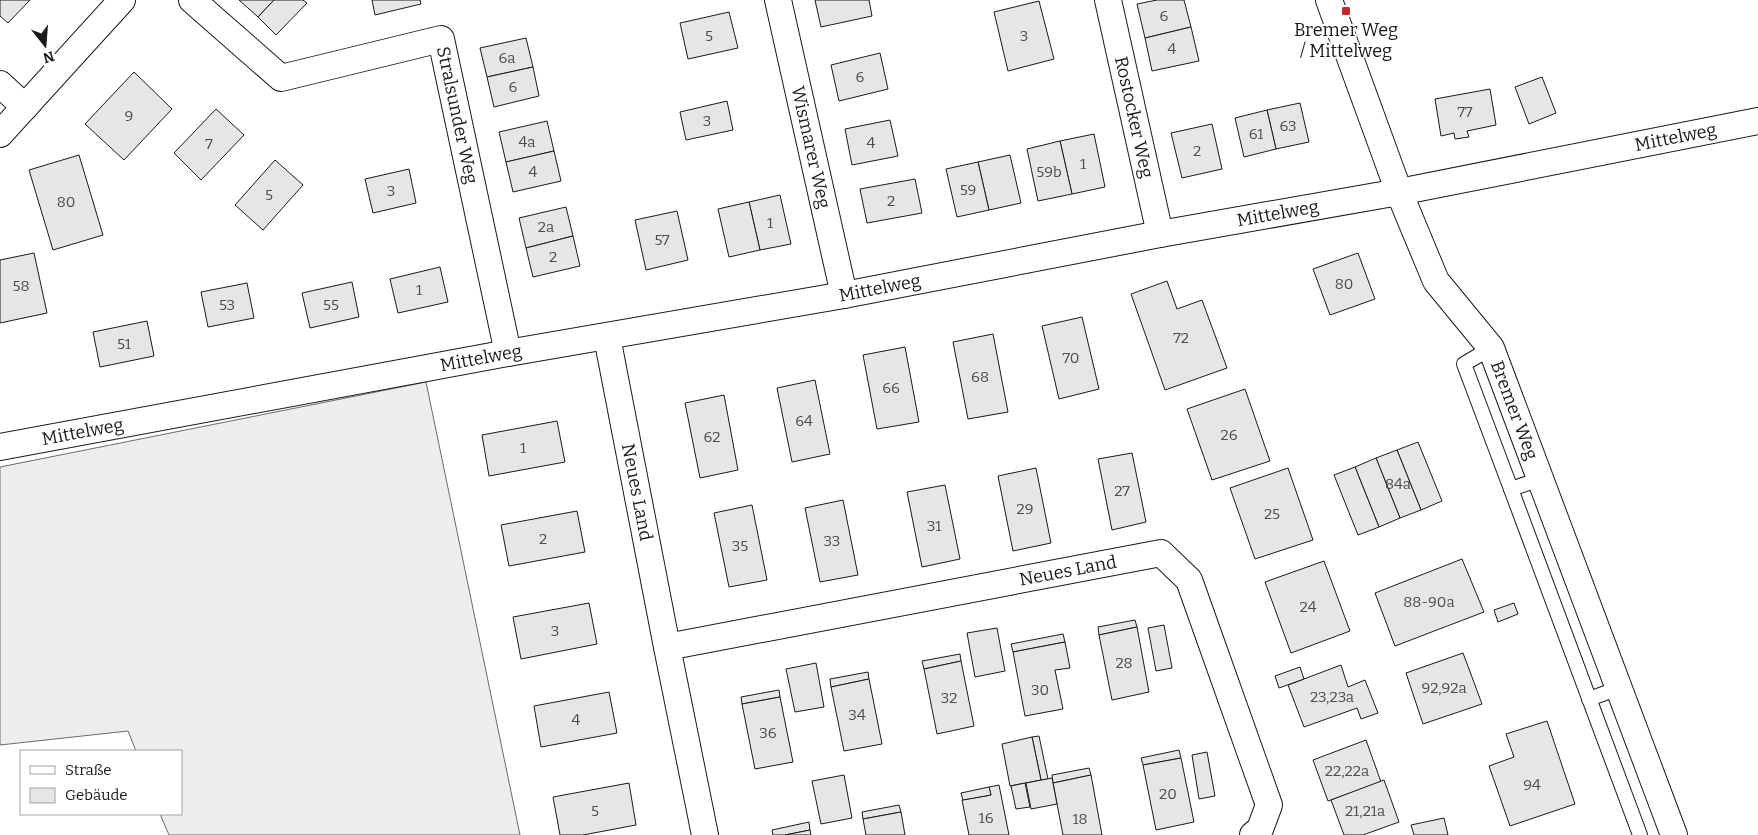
<svg xmlns="http://www.w3.org/2000/svg" width="1758" height="835" viewBox="0 0 1758 835" font-family="Bitter,serif">
  <style>
    .built { fill: #ededed; stroke: #6a6a6a }
    .building { fill: #e6e6e6; stroke: #1a1a1a }
    .lines { fill: none; stroke-linecap: round; stroke-linejoin: round }
    .lane-casing { stroke: #1a1a1a; stroke-width: 16 }
    .street-casing { stroke: #1a1a1a; stroke-width: 28 }
    .lane { stroke: #fff; stroke-width: 14 }
    .street { stroke: #fff; stroke-width: 26 }
    .poi-dot { fill: #c62828; stroke: #fff; stroke-width: 2 }
    .labels { text-anchor: middle; dominant-baseline: central; stroke-width: 4; stroke-linejoin: round; paint-order: stroke }
    .number-label { font-size: 15px; fill: #4d4d4d }
    .poi-label { font-size: 18px; fill: #1a1a1a; stroke: #fff }
    .street-label { font-size: 18px; fill: #1a1a1a; stroke: #fff }
  </style>
  <rect width="100%" height="100%" fill="#fff"/>
  <!-- built -->
  <path class="built" d="M426 382 520 835H169L160 814H181V751H136L128 731 0 745V467Z"/>
  <!-- building -->
  <g class="building">
    <path d="M0 0H30L8 23 0 16Z"/>
    <path d="M239 0H274L258 17Z"/>
    <path d="M274 0H303L307 3 276 35 258 17Z"/>
    <path d="M372 0H420L421 4 375 15Z"/>
    <path d="M815 0H869L872 16 821 27Z"/>
    <path d="M1157 0H1184L1191 27 1145 38 1137 4Z"/>
    <path d="M1039 1 1054 59 1008 71 994 12Z"/>
    <path d="M729 12 738 48 688 59 680 23Z"/>
    <path d="M1191 27 1199 61 1152 71 1145 38Z"/>
    <path d="M526 38 533 67 487 77 480 48Z"/>
    <path d="M880 53 888 89 839 101 831 65Z"/>
    <path d="M533 67 539 96 494 107 487 77Z"/>
    <path d="M134 72 172 109 124 160 85 124Z"/>
    <path d="M1542 77 1556 113 1529 124 1515 87Z"/>
    <path d="M1490 89 1496 125 1467 131 1469 137 1455 139 1454 133 1441 136 1435 99Z"/>
    <path d="M727 101 733 130 686 140 680 112Z"/>
    <path d="M1300 103 1309 142 1276 149 1267 110Z"/>
    <path d="M216 109 244 135 201 180 174 153Z"/>
    <path d="M1267 110 1276 149 1244 157 1235 118Z"/>
    <path d="M890 120 898 156 852 165 845 129Z"/>
    <path d="M547 121 554 151 506 162 499 132Z"/>
    <path d="M1212 124 1222 169 1182 178 1171 133Z"/>
    <path d="M1094 134 1105 187 1072 194 1060 141Z"/>
    <path d="M1060 141 1072 194 1038 201 1027 149Z"/>
    <path d="M554 151 561 181 513 192 506 162Z"/>
    <path d="M79 155 103 235 53 250 29 170Z"/>
    <path d="M1010 155 1021 203 989 210 978 162Z"/>
    <path d="M275 160 303 185 263 230 235 205Z"/>
    <path d="M978 162 989 210 957 217 946 169Z"/>
    <path d="M409 169 416 203 373 213 365 179Z"/>
    <path d="M915 179 922 213 867 223 860 189Z"/>
    <path d="M780 195 791 244 760 250 749 202Z"/>
    <path d="M749 202 760 250 729 257 718 209Z"/>
    <path d="M566 207 573 236 526 248 519 218Z"/>
    <path d="M677 211 688 260 646 270 635 220Z"/>
    <path d="M573 236 580 266 533 277 526 248Z"/>
    <path d="M34 253 47 313 0 323V260Z"/>
    <path d="M1358 253 1375 299 1330 315 1313 269Z"/>
    <path d="M440 267 448 302 398 313 390 279Z"/>
    <path d="M1167 281 1177 309 1202 300 1227 368 1165 390 1131 294Z"/>
    <path d="M352 282 359 317 310 328 302 293Z"/>
    <path d="M247 283 254 318 208 327 201 292Z"/>
    <path d="M1082 317 1099 389 1059 399 1042 326Z"/>
    <path d="M147 321 154 356 100 367 93 332Z"/>
    <path d="M993 334 1008 412 968 419 953 342Z"/>
    <path d="M905 347 919 422 877 429 863 355Z"/>
    <path d="M815 380 830 454 792 462 777 388Z"/>
    <path d="M1245 389 1270 461 1212 480 1187 409Z"/>
    <path d="M724 395 738 470 700 478 685 403Z"/>
    <path d="M557 421 565 462 489 476 482 435Z"/>
    <path d="M1418 442 1442 501 1421 510 1397 450Z"/>
    <path d="M1397 450 1421 510 1400 518 1376 458Z"/>
    <path d="M1132 453 1146 522 1112 530 1098 459Z"/>
    <path d="M1376 458 1400 518 1379 527 1355 467Z"/>
    <path d="M1355 467 1379 527 1358 535 1334 475Z"/>
    <path d="M1036 468 1051 543 1013 551 998 476Z"/>
    <path d="M1288 468 1313 540 1255 559 1230 488Z"/>
    <path d="M945 485 960 559 922 567 907 492Z"/>
    <path d="M843 500 858 575 820 582 805 508Z"/>
    <path d="M752 505 767 580 729 587 714 513Z"/>
    <path d="M577 511 585 552 509 566 501 525Z"/>
    <path d="M1462 559 1484 612 1395 646 1375 593Z"/>
    <path d="M1324 561 1350 631 1291 653 1265 582Z"/>
    <path d="M589 603 597 644 521 659 513 617Z"/>
    <path d="M1514 603 1518 614 1498 622 1494 610Z"/>
    <path d="M1135 620 1137 627 1099 635 1098 627Z"/>
    <path d="M1164 625 1172 668 1156 671 1148 628Z"/>
    <path d="M1137 627 1149 692 1112 700 1099 635Z"/>
    <path d="M997 628 1005 671 975 677 967 633Z"/>
    <path d="M1063 634 1065 642 1013 652 1011 644Z"/>
    <path d="M1065 642 1070 668 1055 670 1063 709 1025 716 1013 652Z"/>
    <path d="M1463 653 1482 704 1423 724 1406 673Z"/>
    <path d="M960 654 961 661 924 669 922 661Z"/>
    <path d="M961 661 974 726 937 734 924 669Z"/>
    <path d="M816 663 824 707 795 712 786 669Z"/>
    <path d="M1341 665 1348 687 1365 680 1378 713 1361 719 1357 708 1304 727 1288 685Z"/>
    <path d="M1300 667 1304 679 1279 688 1275 676Z"/>
    <path d="M868 672 869 679 831 687 830 679Z"/>
    <path d="M869 679 882 744 844 751 831 687Z"/>
    <path d="M779 690 780 697 742 704 741 697Z"/>
    <path d="M609 692 617 733 541 747 534 706Z"/>
    <path d="M780 697 793 762 755 769 742 704Z"/>
    <path d="M1547 721 1575 804 1510 826 1489 766 1514 757 1506 734Z"/>
    <path d="M1039 736 1048 779 1041 780 1032 737Z"/>
    <path d="M1032 737 1041 780 1010 786 1002 744Z"/>
    <path d="M1366 740 1381 782 1328 801 1313 760Z"/>
    <path d="M1179 750 1181 758 1143 765 1141 758Z"/>
    <path d="M1207 752 1215 796 1199 799 1192 755Z"/>
    <path d="M1181 758 1194 822 1156 830 1143 765Z"/>
    <path d="M1089 768 1091 775 1053 783 1052 775Z"/>
    <path d="M844 775 852 818 821 824 812 781Z"/>
    <path d="M1091 775 1102 835H1063L1053 783Z"/>
    <path d="M1052 778 1057 804 1031 809 1026 783Z"/>
    <path d="M1384 780 1399 822 1363 835H1344L1331 800Z"/>
    <path d="M629 783 636 825 583 835H560L553 797Z"/>
    <path d="M1025 783 1030 807 1016 809 1011 786Z"/>
    <path d="M999 785 1009 835H969L962 800 991 795 989 787Z"/>
    <path d="M989 787 991 795 963 800 961 793Z"/>
    <path d="M899 805 901 812 863 819 862 812Z"/>
    <path d="M901 812 905 835H866L863 819Z"/>
    <path d="M1444 818 1448 835H1414L1411 825Z"/>
    <path d="M809 822 810 830 785 835H773L772 830Z"/>
    <path d="M810 830 811 835H785Z"/>
  </g>
  <g class="lines">
    <defs>
      <g id="lane">
        <path d="M1491 348 1464 364 1511 489"/>
        <path d="M1540 479 1511 489 1640 835"/>
        <path d="M1589 699 1619 688"/>
      </g>
      <g id="street">
        <path id="s1" d="M192 0 281 78 441 39 508 353"/>
        <path id="s2" d="M778 0 844 295"/>
        <path id="s3" d="M1108 0 1160 234"/>
        <path id="s4" d="M1329 0 1399 192 1436 281 1491 348 1674 835"/>
        <path d="M0 84 25 107"/>
        <path d="M0 134 122 0"/>
        <path id="s5" d="M607 337 667 647 705 835"/>
        <path id="s6" d="M0 447 508 353 844 295 1160 234 1399 192 1758 121"/>
        <path id="s7" d="M667 647 1161 553 1189 580 1269 805 1260 829 1253 835"/>
      </g>
    </defs>
    <!-- lane casing -->
    <use href="#lane" class="lane-casing"/>
    <!-- street casing -->
    <use href="#street" class="street-casing"/>
    <!-- lane -->
    <use href="#lane" class="lane"/>
    <!-- street -->
    <use href="#street" class="street"/>
  </g>
  <!-- markers -->
  <rect class="poi-dot" x="1341" y="6" width="10" height="10" rx="2.5"/>
  <g class="labels">
    <!-- number labels -->
    <g class="number-label">
      <text x="1164" y="16">6</text>
      <text x="709" y="36">5</text>
      <text x="1024" y="36">3</text>
      <text x="1172" y="49">4</text>
      <text x="507" y="58">6a</text>
      <text x="860" y="77">6</text>
      <text x="513" y="87">6</text>
      <text x="1465" y="112">77</text>
      <text x="129" y="116">9</text>
      <text x="707" y="121">3</text>
      <text x="1288" y="126">63</text>
      <text x="1256" y="134">61</text>
      <text x="527" y="142">4a</text>
      <text x="871" y="143">4</text>
      <text x="209" y="144">7</text>
      <text x="1197" y="151">2</text>
      <text x="1083" y="164">1</text>
      <text x="533" y="172">4</text>
      <text x="1049" y="172">59b</text>
      <text x="968" y="190">59</text>
      <text x="391" y="191">3</text>
      <text x="269" y="195">5</text>
      <text x="891" y="201">2</text>
      <text x="66" y="202">80</text>
      <text x="770" y="223">1</text>
      <text x="546" y="227">2a</text>
      <text x="662" y="240">57</text>
      <text x="553" y="257">2</text>
      <text x="1344" y="284">80</text>
      <text x="21" y="286">58</text>
      <text x="419" y="290">1</text>
      <text x="227" y="305">53</text>
      <text x="331" y="305">55</text>
      <text x="1181" y="338">72</text>
      <text x="124" y="344">51</text>
      <text x="1071" y="358">70</text>
      <text x="980" y="377">68</text>
      <text x="891" y="388">66</text>
      <text x="804" y="421">64</text>
      <text x="1229" y="435">26</text>
      <text x="712" y="437">62</text>
      <text x="523" y="448">1</text>
      <text x="1398" y="484">84a</text>
      <text x="1122" y="491">27</text>
      <text x="1025" y="509">29</text>
      <text x="1272" y="514">25</text>
      <text x="934" y="526">31</text>
      <text x="543" y="539">2</text>
      <text x="832" y="541">33</text>
      <text x="740" y="546">35</text>
      <text x="1429" y="602">88-90a</text>
      <text x="1308" y="607">24</text>
      <text x="555" y="631">3</text>
      <text x="1124" y="663">28</text>
      <text x="1444" y="688">92,92a</text>
      <text x="1040" y="690">30</text>
      <text x="1332" y="697">23,23a</text>
      <text x="949" y="698">32</text>
      <text x="857" y="715">34</text>
      <text x="576" y="720">4</text>
      <text x="768" y="733">36</text>
      <text x="1347" y="771">22,22a</text>
      <text x="1532" y="785">94</text>
      <text x="1168" y="794">20</text>
      <text x="595" y="811">5</text>
      <text x="1365" y="811">21,21a</text>
      <text x="986" y="818">16</text>
      <text x="1080" y="819">18</text>
    </g>
    <!-- poi labels -->
    <g class="poi-label">
      <text x="1346" y="30">Bremer Weg<tspan x="1346" dy="21">/ Mittelweg</tspan></text>
    </g>
    <!-- street labels -->
    <g class="street-label">
      <text stroke="none"><textPath href="#s1" startOffset="361">Stralsunder Weg</textPath></text>
      <text stroke="none"><textPath href="#s3" startOffset="120">Rostocker Weg</textPath></text>
      <text stroke="none"><textPath href="#s6" startOffset="1704">Mittelweg</textPath></text>
      <text stroke="none"><textPath href="#s2" startOffset="151">Wismarer Weg</textPath></text>
      <text stroke="none"><textPath href="#s6" startOffset="1299">Mittelweg</textPath></text>
      <text stroke="none"><textPath href="#s6" startOffset="894">Mittelweg</textPath></text>
      <text stroke="none"><textPath href="#s6" startOffset="489">Mittelweg</textPath></text>
      <text stroke="none"><textPath href="#s4" startOffset="454">Bremer Weg</textPath></text>
      <text stroke="none"><textPath href="#s6" startOffset="84">Mittelweg</textPath></text>
      <text stroke="none"><textPath href="#s5" startOffset="158">Neues Land</textPath></text>
      <text stroke="none"><textPath href="#s7" startOffset="408">Neues Land</textPath></text>
    </g>
  </g>
  <!-- legend -->
  <rect x="20" y="750" width="162" height="65" fill="#ffffff" stroke="#a3a3a3"/>
  <rect x="30" y="766" width="25" height="8" fill="#ffffff" stroke="#a3a3a3"/>
  <text x="65" y="775" font-size="15" fill="#1a1a1a">Straße</text>
  <rect x="30" y="788" width="25" height="15" fill="#e6e6e6" stroke="#a3a3a3"/>
  <text x="65" y="800" font-size="15" fill="#1a1a1a">Gebäude</text>
  <!-- north arrow -->
  <g transform="translate(45 45) rotate(163)" stroke="#ffffff" stroke-width="4" paint-order="stroke">
  <path d="M0-4L9 19L0 12L-9 19Z" fill="#1a1a1a"/>
  <text y="-8" font-size="14" font-weight="bold" text-anchor="middle" fill="#1a1a1a">N</text>
  </g>
</svg>
